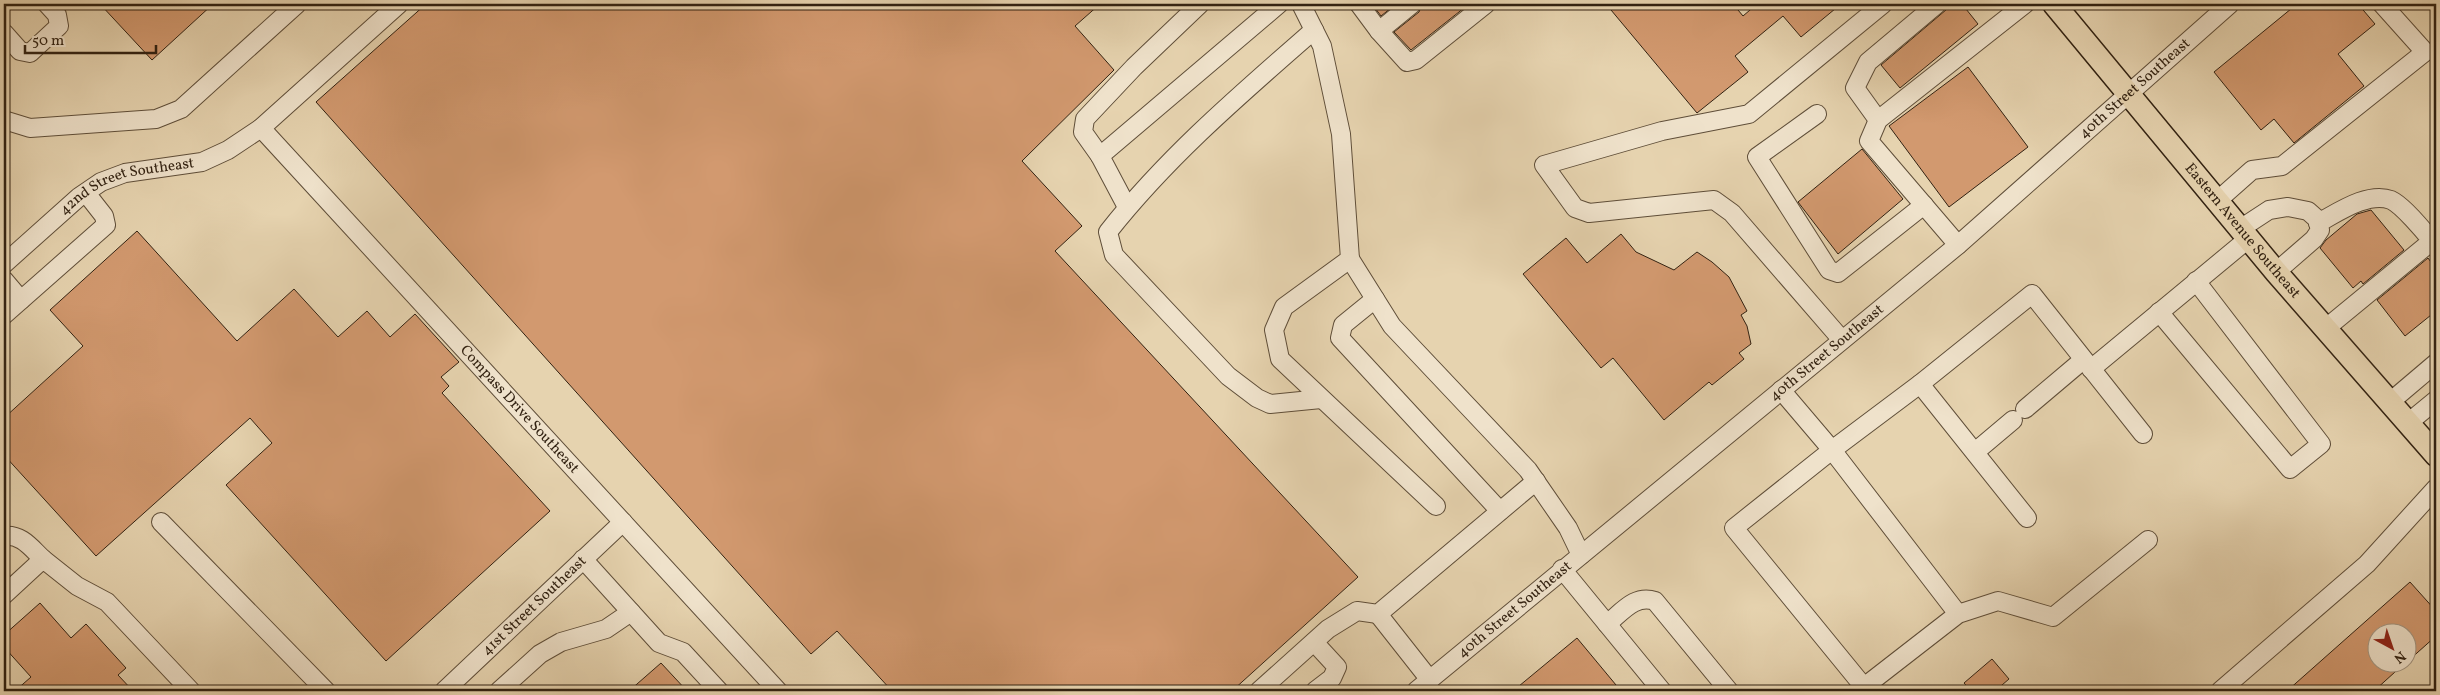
<svg xmlns="http://www.w3.org/2000/svg" width="2440" height="695" viewBox="0 0 2440 695" font-family="Vollkorn,serif">
  <style>
    .building { fill: #d2996f; stroke: #322212 }
    .lines { fill: none; stroke-linecap: round; stroke-linejoin: round }
    .minor-casing { stroke: #5f4e39; stroke-width: 20 }
    .major-casing { stroke: #322212; stroke-width: 25 }
    .minor { stroke: #efe2cb; stroke-width: 18 }
    .major { stroke: #e6d3af; stroke-width: 22 }
    .labels { text-anchor: middle; dominant-baseline: central; stroke-width: 5; stroke-linejoin: round; paint-order: stroke }
    .street-label { font-size: 15px; fill: #322212; stroke: #efe2cb }
  </style>
  <rect width="100%" height="100%" fill="#e6d3af"/>
  <filter id="stains"><feTurbulence type="fractalNoise" baseFrequency=".004" numOctaves="4"/><feColorMatrix values="0 0 0 0 .2 0 0 0 0 .09 0 0 0 0 .02 0 0 0 .5 -.17"/></filter>
  <radialGradient id="worn" r=".72"><stop offset=".6" stop-color="#630" stop-opacity="0"/><stop offset="1" stop-color="#630" stop-opacity=".3"/></radialGradient>
  <!-- building -->
  <g class="building">
    <path d="M100 4H213L152 60Z"/>
    <path d="M426 4H1100L1075 26 1114 70 1022 161 1082 226 1055 251 1358 577 1232 691H892L837 631 811 654 316 102Z"/>
    <path d="M1372 4H1396L1381 16Z"/>
    <path d="M1422 4H1469L1411 50 1394 32 1419 12Z"/>
    <path d="M1606 4H1733L1743 16 1757 4H1841L1801 37 1783 16 1735 56 1748 72 1697 113Z"/>
    <path d="M1953 4H1962L1978 24 1900 88 1881 65Z"/>
    <path d="M2297 4H2358L2375 24 2338 54 2364 86 2294 143 2274 119 2261 130 2214 72Z"/>
    <path d="M1968 67 2028 147 1949 207 1889 126Z"/>
    <path d="M1862 149 1903 199 1838 254 1798 202Z"/>
    <path d="M2371 210 2404 250 2363 284 2361 281 2353 288 2320 248 2326 240 2357 214Z"/>
    <path d="M137 231 237 341 294 289 338 337 367 311 390 337 415 314 459 362 441 377 449 386 442 393 550 511 386 661 226 485 272 443 250 418 96 556 4 455V418L83 346 50 310Z"/>
    <path d="M1621 234 1636 252 1674 270 1697 252 1712 262 1729 277 1747 311 1741 315 1747 326 1751 344 1739 353 1744 359 1712 385 1709 382 1664 420 1613 358 1601 368 1523 274 1566 238 1587 263Z"/>
    <path d="M2428 258 2436 269V311L2405 336 2377 300Z"/>
    <path d="M2410 582 2436 611V636L2408 661V632H2378V662H2406L2374 691H2287Z"/>
    <path d="M40 603 71 638 86 624 126 668 118 675 133 691H15L31 677 4 647V635Z"/>
    <path d="M1577 638 1621 691H1513Z"/>
    <path d="M1992 659 2009 679 1995 691H1971L1964 683Z"/>
    <path d="M661 663 687 691H629Z"/>
  </g>
  <g class="lines">
    <defs>
      <g id="minor">
        <path d="M1301 4 1322 46 1341 134 1350 259 1284 307 1274 330 1280 359 1436 506"/>
        <path d="M1359 4 1379 31 1407 62 1416 60 1486 4"/>
        <path d="M1314 30C1242 93 1168 156 1108 232L1114 255 1228 376 1257 398 1270 404 1321 399"/>
        <path d="M1379 31 1412 4"/>
        <path d="M4 33 20 51 30 53 59 26 57 15 47 4"/>
        <path d="M1817 114 1757 157 1829 270 1838 273 1924 205"/>
        <path d="M4 120 30 128 156 119 181 109 297 4"/>
        <path d="M1878 120 1855 88 1868 62 1937 4"/>
        <path id="s1" d="M261 128 778 691"/>
        <path d="M1100 156 1083 132 1085 119 1134 67 1200 4"/>
        <path d="M2217 201 2252 170 2282 166 2425 52 2382 4"/>
        <path d="M1127 207 1100 156 1279 4"/>
        <path d="M2318 223C2337 213 2368 191 2391 200 2402 205 2424 231 2432 241L2325 329"/>
        <path d="M2240 229 2269 210 2288 207 2308 211 2317 219 2320 230 2314 239 2276 272"/>
        <path d="M1958 245 1869 141 1878 120 2025 4"/>
        <path d="M1350 259 1392 326 1528 470 1568 528 1581 555"/>
        <path id="s2" d="M4 264 79 197 101 182 125 173 202 162 228 150 261 128 399 4"/>
        <path d="M4 280 21 300"/>
        <path d="M1375 299 1343 325 1340 338 1500 511"/>
        <path d="M2159 312 2290 469 2321 444 2196 281"/>
        <path d="M4 315 106 225 104 216 86 193"/>
        <path d="M1842 340 1732 213 1714 200 1589 213 1575 208 1544 165 1662 131 1749 114 1883 4"/>
        <path d="M2091 369 2248 239"/>
        <path d="M1920 384 2027 518"/>
        <path d="M1781 390 1832 450 1920 384 2032 294 2143 434"/>
        <path d="M2390 402 2436 363"/>
        <path d="M2025 409 2083 360"/>
        <path d="M2408 423 2436 400"/>
        <path d="M1975 452 2013 420"/>
        <path d="M161 522 326 691"/>
        <path d="M4 536C22 534 31 548 43 559"/>
        <path d="M583 559 659 643 683 652 719 691"/>
        <path d="M1562 569 1662 691"/>
        <path d="M4 595 43 559 77 586 107 602 191 691"/>
        <path d="M1378 614 1430 680"/>
        <path d="M1958 614 1864 687 1734 528 1832 450 1958 614 1998 601 2053 617 2148 540"/>
        <path d="M1607 624C1622 612 1635 594 1655 601L1729 691"/>
        <path d="M1314 642 1337 667 1332 678 1315 691"/>
        <path id="s3" d="M444 691 623 522"/>
        <path d="M499 691 540 654 561 642 606 629 631 612"/>
        <path d="M1259 691 1328 629 1357 611 1378 614 1536 481"/>
        <path id="s4" d="M1416 691 1958 245 2230 4"/>
        <path d="M2220 691 2367 564 2436 488"/>
      </g>
      <g id="major">
        <path id="s5" d="M2054 4 2276 272 2436 455"/>
      </g>
    </defs>
    <!-- minor casing -->
    <use href="#minor" class="minor-casing"/>
    <!-- major casing -->
    <use href="#major" class="major-casing"/>
    <!-- minor -->
    <use href="#minor" class="minor"/>
    <!-- major -->
    <use href="#major" class="major"/>
  </g>
  <g class="labels">
    <!-- street labels -->
    <g class="street-label">
      <text stroke="none"><textPath href="#s4" startOffset="938">40th Street Southeast</textPath></text>
      <text stroke="none"><textPath href="#s2" startOffset="150">42nd Street Southeast</textPath></text>
      <text stroke="none"><textPath href="#s5" startOffset="295">Eastern Avenue Southeast</textPath></text>
      <text stroke="none"><textPath href="#s4" startOffset="532">40th Street Southeast</textPath></text>
      <text stroke="none"><textPath href="#s1" startOffset="382">Compass Drive Southeast</textPath></text>
      <text stroke="none"><textPath href="#s3" startOffset="124">41st Street Southeast</textPath></text>
      <text stroke="none"><textPath href="#s4" startOffset="128">40th Street Southeast</textPath></text>
    </g>
  </g>
  <!-- margin -->
  <rect width="2440" height="695" fill="none" stroke="#e6d3af" stroke-width="20"/>
  <rect x="5" y="5" width="2430" height="685" fill="none" stroke="#322212" stroke-width="2.5"/>
  <rect x="10" y="10" width="2420" height="675" fill="none" stroke="#322212"/>
  <!-- north arrow -->
  <g transform="translate(2392 648) rotate(140)"><circle r="24" fill="#efe2cb" stroke="#a39581"/>
  <path d="M0-4L9 19L0 12L-9 19Z" fill="#8f2418"/>
  <text y="-8" font-size="14" font-weight="bold" text-anchor="middle" fill="#322212">N</text>
  </g>
  <!-- scale -->
  <path d="M25 45v8h131v-8" fill="none" stroke="#322212" stroke-width="2.5"/>
  <text x="32" y="45" font-size="15" fill="#322212" stroke="#efe2cb" stroke-width="4" paint-order="stroke">50 m</text>
  <rect width="100%" height="100%" filter="url(#stains)"/>
  <rect width="100%" height="100%" fill="url(#worn)"/>
</svg>
